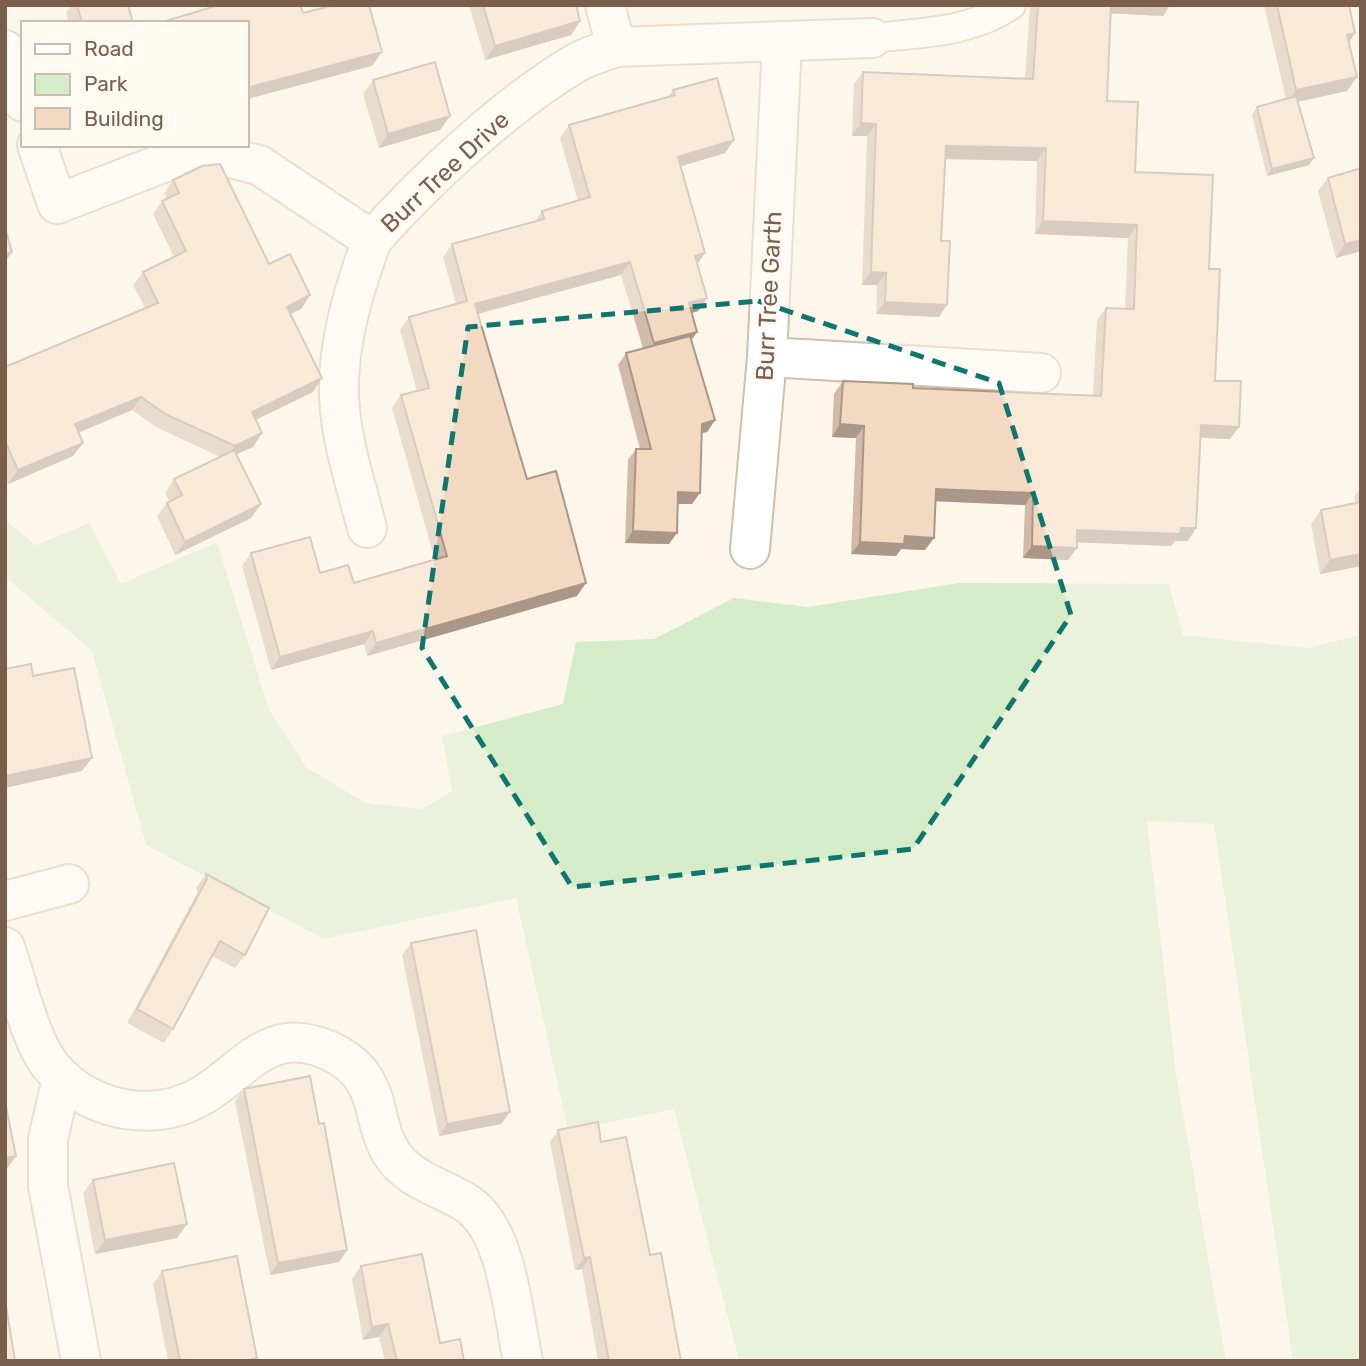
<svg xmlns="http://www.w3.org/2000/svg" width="1366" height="1366" viewBox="0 0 1366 1366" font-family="Rubik,sans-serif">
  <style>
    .park { fill: #d5ecc8 }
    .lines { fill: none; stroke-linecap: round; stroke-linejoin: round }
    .lane-casing { stroke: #d0bfaf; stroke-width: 32 }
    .street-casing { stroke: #d0bfaf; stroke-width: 42 }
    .lane { stroke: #fff; stroke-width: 28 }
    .street { stroke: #fff; stroke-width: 38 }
    .wall { fill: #d1baa7 }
    .shaded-wall { fill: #aa9788 }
    .building { fill: #f3d8c2; stroke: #aa9788; stroke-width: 2 }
    .marked { fill: none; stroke: #0f766e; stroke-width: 5; stroke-dasharray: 14 9; stroke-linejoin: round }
    .labels { text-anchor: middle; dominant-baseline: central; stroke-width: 6; stroke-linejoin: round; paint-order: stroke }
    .street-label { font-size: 24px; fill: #795f4c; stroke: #fffaf2 }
  </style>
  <rect width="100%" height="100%" fill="#fdf7eb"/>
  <!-- park -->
  <path class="park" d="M5 520 36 545 89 523 121 584 217 542 269 710 307 768 366 803 422 809 452 791 442 736 563 704 576 642 654 639 734 598 808 607 959 583 1169 584 1183 635 1307 648 1361 635V1361H1293L1214 824 1147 821 1176 1073 1226 1361H739L674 1109 568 1131 516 898 324 939 146 845 92 651 5 577Z"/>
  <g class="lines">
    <defs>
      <path id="lane" d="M872 38C919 33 970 33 1011 5"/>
      <g id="street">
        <path d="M616 47 872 38"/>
        <path d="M5 50 23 102"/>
        <path d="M37 145 57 204 176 158 218 155 259 165 372 240C425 180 507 104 576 63 588 56 603 52 616 47L605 5"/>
        <path d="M767 357 1041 373"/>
        <path d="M367 528C356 485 341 441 339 397 337 344 354 289 372 240"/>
        <path d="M750 549 767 357 782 43"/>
        <path d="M5 901 69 884"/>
        <path d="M5 947C16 979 24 1016 39 1047 67 1106 148 1129 203 1095 245 1070 270 1023 330 1051 391 1080 365 1128 400 1164 420 1184 445 1189 468 1204 508 1232 513 1315 523 1361"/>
        <path d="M62 1078 48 1139V1186L81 1361"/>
      </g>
    </defs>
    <!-- lane casing -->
    <use href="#lane" class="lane-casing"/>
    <!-- street casing -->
    <use href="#street" class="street-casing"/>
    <!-- lane -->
    <use href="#lane" class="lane"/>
    <!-- street -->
    <use href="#street" class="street"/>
  </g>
  <!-- wall -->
  <g class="wall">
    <path d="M72 5H77L133 23H69L66 13Z"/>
    <path d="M469 5H576L580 21 571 35 485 60Z"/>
    <path d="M1030 5H1170L1163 16 1110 13 1107 101 1135 172 1209 269 1215 381 1239 427 1230 439 1201 438 1188 541H1175L1171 546 1077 542 1068 560 1023 558 1025 505 936 501 925 550 901 549 896 556 851 554 856 438 832 437 834 394 843 381 913 388 1093 396 1097 320 1106 308H1125L1128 238 1035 234 1037 161 945 159 939 317 876 314 877 285H862L867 136H852L854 84 863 72 1025 79Z"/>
    <path d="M1264 5H1349L1355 33 1349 42 1357 77 1347 91 1298 102 1314 158 1309 165 1267 176 1252 115 1257 107 1286 99Z"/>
    <path d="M373 80 450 116 440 130 379 148 363 94Z"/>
    <path d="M673 90 734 140 725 153 680 166 705 253 697 264 707 298 698 311 692 313 697 332 691 340 715 420 707 432 701 433 692 504H678L669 544 625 543 628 460 636 449H640L618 365 626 353 643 348 621 275 478 314 527 479 577 596 367 656 364 644 271 670 242 566 251 553 320 573 354 583 435 560 392 408 401 395 417 391 400 330 409 317 456 304 443 257 452 244 535 221 542 211 578 201 560 138 569 125 668 97Z"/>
    <path d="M1328 178 1361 251 1336 258 1318 191Z"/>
    <path d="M173 180 269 264 310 295 301 309 290 314 313 392 256 419 253 447 236 454 251 518 175 555 157 516 167 503 169 501 165 493 174 479 220 457 156 427 132 410 78 432 83 443 73 456 8 484 5 476V367L145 308 133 285 143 272 174 257 153 214 162 201 167 199 164 193Z"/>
    <path d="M1361 487V566L1320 574 1311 524 1321 510 1356 503 1354 497Z"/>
    <path d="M206 874 245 955 235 968 212 956 173 1029 164 1043 127 1023 197 893 196 888Z"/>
    <path d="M411 943 510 1112 501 1124 439 1136 402 955Z"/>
    <path d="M244 1089 319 1124 347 1250 339 1262 270 1275 235 1101Z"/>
    <path d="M558 1130 601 1142 650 1255 681 1361H598L582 1269 575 1270 550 1142Z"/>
    <path d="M93 1180 187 1224 177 1238 95 1254 83 1193Z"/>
    <path d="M361 1266 440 1343 464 1361H385L379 1337 363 1340 352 1279Z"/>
    <path d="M162 1271 257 1358 256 1361H168L153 1284Z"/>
  </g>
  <!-- shaded-wall -->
  <g class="shaded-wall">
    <path d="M1108 5H1170L1163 16 1102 13Z"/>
    <path d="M580 21 571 35 485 60 495 46Z"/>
    <path d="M1355 33 1346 47 1347 35Z"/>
    <path d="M382 52 372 66 247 99V88Z"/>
    <path d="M1357 77 1347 91 1287 104 1296 90Z"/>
    <path d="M450 116 440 130 379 148 388 134Z"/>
    <path d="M861 123 876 124 867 136H852Z"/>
    <path d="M734 140 725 153 669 170 678 157Z"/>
    <path d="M946 146 1046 148 1037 161 937 159Z"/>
    <path d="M1314 158 1309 165 1267 176 1272 169Z"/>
    <path d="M1043 221 1137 225 1128 238 1035 234Z"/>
    <path d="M1361 240V251L1336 258 1345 244Z"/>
    <path d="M12 252 5 262V254Z"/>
    <path d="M705 253 696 266 695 256Z"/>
    <path d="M630 262 621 275 466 317 475 304Z"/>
    <path d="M871 272 886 273 877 285H862Z"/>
    <path d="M310 295 301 309 278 320 287 307Z"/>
    <path d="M707 298 698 311 680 316 689 303Z"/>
    <path d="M885 302 947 305 939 317 876 314Z"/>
    <path d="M697 332 688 345 645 356 654 343Z"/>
    <path d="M322 378 313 392 243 426 252 412Z"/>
    <path d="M141 397 132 410 66 438 75 424Z"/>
    <path d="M715 420 707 432 694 435 702 424Z"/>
    <path d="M840 424 864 426 856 438 832 437Z"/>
    <path d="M1201 425 1239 427 1230 439 1193 437Z"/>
    <path d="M262 433 253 447 226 459 235 446Z"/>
    <path d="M83 443 73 456 8 484 18 470Z"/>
    <path d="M936 489 1033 493 1025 505 928 501Z"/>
    <path d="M678 492 700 493 692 504H670Z"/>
    <path d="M261 504 251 518 175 555 185 542Z"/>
    <path d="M1196 528 1188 541H1175L1171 546 1069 542 1077 530Z"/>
    <path d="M633 531 677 533 669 544 625 543Z"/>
    <path d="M905 536 934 538 925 550 901 549 896 556 851 554 860 542Z"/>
    <path d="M1032 546 1077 548 1068 560 1023 558Z"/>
    <path d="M1361 554V566L1320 574 1330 560Z"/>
    <path d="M586 583 577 596 367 656 376 643Z"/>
    <path d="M373 631 364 644 271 670 280 657Z"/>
    <path d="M92 758 82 771 5 788V776Z"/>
    <path d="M510 1112 501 1124 439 1136 447 1124Z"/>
    <path d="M16 1156 6 1170H5V1158Z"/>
    <path d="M187 1224 177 1238 95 1254 105 1240Z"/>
    <path d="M347 1250 339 1262 270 1275 278 1263Z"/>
    <path d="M590 1257 582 1269 575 1270 584 1258Z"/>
    <path d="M388 1324 379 1337 363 1340 372 1327Z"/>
  </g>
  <!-- building -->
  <g class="building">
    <path d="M77 5H128L133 23H82Z"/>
    <path d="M219 5H300L303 13 334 5H369L382 52 247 88V23H159Z"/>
    <path d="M483 5H576L580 21 495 46Z"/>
    <path d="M1038 5H1111L1107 101 1138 102 1135 172 1213 175 1209 269H1220L1215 381H1241L1239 427 1201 425 1196 528H1181L1180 534 1077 530V548L1032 546 1033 493 936 489 934 538 905 536 904 544 860 542 864 426 840 424 843 381 913 384V388L1101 396 1106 308 1134 309 1137 225 1043 221 1046 148 946 146 941 241H950L947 305 885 302 886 273 871 272 876 124 861 123 863 72 1033 79Z"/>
    <path d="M1277 5H1349L1355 33 1347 35 1357 77 1296 90Z"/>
    <path d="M435 62 450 116 388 134 373 80Z"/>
    <path d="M717 78 734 140 678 157 705 253 695 256 707 298 689 303 697 332 654 343 630 262 475 304 527 479 556 471 586 583 376 643 373 631 280 657 251 553 310 537 320 573 348 565 354 583 447 556 401 395 429 388 409 317 467 301 452 244 544 219 542 211 590 197 569 125 675 95 673 90Z"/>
    <path d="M1296 96 1314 158 1272 169 1257 107Z"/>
    <path d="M220 164 269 264 290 254 310 295 287 307 322 378 252 412 262 433 235 446 165 414 141 397 75 424 83 443 18 470 5 441V367L158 303 143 272 186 251 162 201 179 193 173 180 202 166Z"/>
    <path d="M1361 168V240L1345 244 1328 178Z"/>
    <path d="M5 228 12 252 5 254Z"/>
    <path d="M690 336 715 420 702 424 700 493 678 492 677 533 633 531 636 449H651L626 353Z"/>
    <path d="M234 450 261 504 185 542 167 503 182 495 174 479Z"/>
    <path d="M1361 502V554L1330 560 1321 510Z"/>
    <path d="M31 664 33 676 74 668 92 758 5 776V669Z"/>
    <path d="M206 874 269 908 245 955 220 941 173 1029 137 1009 207 879Z"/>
    <path d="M476 930 510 1112 447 1124 411 943Z"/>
    <path d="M310 1076 319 1124 324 1123 347 1250 278 1263 244 1089Z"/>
    <path d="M5 1102 16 1156 5 1158Z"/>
    <path d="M598 1122 601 1142 626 1137 650 1255 661 1253 681 1361H609L590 1257 584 1258 558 1130Z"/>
    <path d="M174 1163 187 1224 105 1240 93 1180Z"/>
    <path d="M422 1254 440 1343 460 1339 464 1361H397L388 1324 372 1327 361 1266Z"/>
    <path d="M237 1256 257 1358 245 1361H180L162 1271Z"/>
    <path d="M5 1299 15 1361H5Z"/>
  </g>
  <!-- marked area -->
  <path d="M0 0H1366V1366H0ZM758 301 999 383 1071 615 913 849 572 887 422 648 468 327Z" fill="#fdf7eb" fill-opacity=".55" fill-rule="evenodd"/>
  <path class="marked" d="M758 301 999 383 1071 615 913 849 572 887 422 648 468 327Z"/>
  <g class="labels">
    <!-- street labels -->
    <g class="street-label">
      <text transform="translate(445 172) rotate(-43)">Burr Tree Drive</text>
      <text transform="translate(769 296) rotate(-87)">Burr Tree Garth</text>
    </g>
  </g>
  <!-- border -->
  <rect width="1366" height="1366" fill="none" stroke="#795f4c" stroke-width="14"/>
  <!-- legend -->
  <rect x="21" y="21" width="228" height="126" fill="#fffaf2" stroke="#c9bcb0" stroke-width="2"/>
  <rect x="35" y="44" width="35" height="10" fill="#ffffff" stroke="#c9bcb0" stroke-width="2"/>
  <text x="84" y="56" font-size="21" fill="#795f4c">Road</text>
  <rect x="35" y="74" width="35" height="21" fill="#d5ecc8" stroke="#c9bcb0" stroke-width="2"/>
  <text x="84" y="91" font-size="21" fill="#795f4c">Park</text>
  <rect x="35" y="108" width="35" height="21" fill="#f3d8c2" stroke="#c9bcb0" stroke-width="2"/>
  <text x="84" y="126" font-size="21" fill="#795f4c">Building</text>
</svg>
